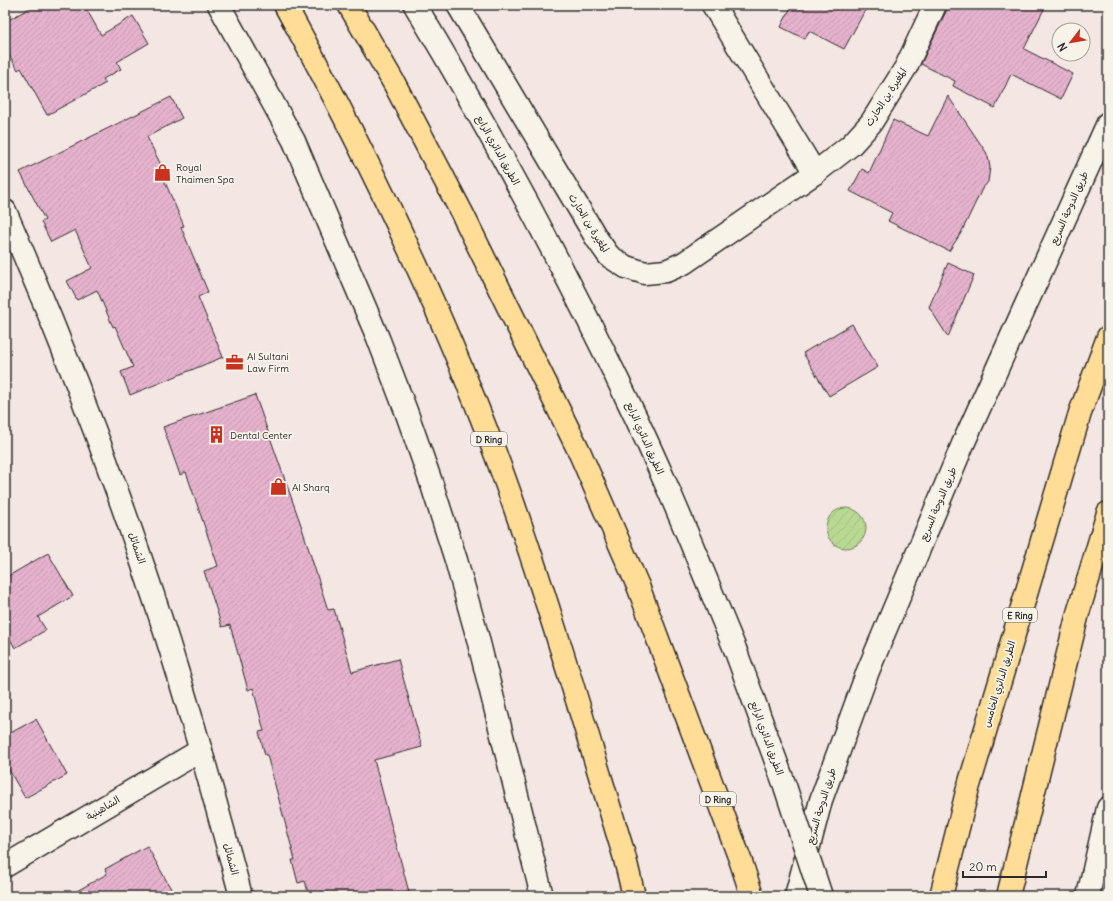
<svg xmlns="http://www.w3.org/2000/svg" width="1113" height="901" viewBox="0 0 1113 901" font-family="Delius,'Playpen Sans Arabic',sans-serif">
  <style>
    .garden { fill: url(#garden-furrows); stroke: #72825f }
    .building { fill: url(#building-hatch); stroke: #2b2b2b }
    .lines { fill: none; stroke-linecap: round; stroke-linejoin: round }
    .minor-casing { stroke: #2b2b2b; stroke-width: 25 }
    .tertiary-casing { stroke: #2b2b2b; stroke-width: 25 }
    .secondary-casing { stroke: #2b2b2b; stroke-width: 25 }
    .primary-casing { stroke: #2b2b2b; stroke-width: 25 }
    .motorway-casing { stroke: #2b2b2b; stroke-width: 25 }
    .minor { stroke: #f7f3e8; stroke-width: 22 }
    .tertiary { stroke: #f7f3e8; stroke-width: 22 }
    .secondary { stroke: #f7f3e8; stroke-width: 22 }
    .primary { stroke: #ffdd96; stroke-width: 22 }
    .motorway { stroke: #ffdd96; stroke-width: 22 }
    .secondary-bridge-casing { stroke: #2b2b2b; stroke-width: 25; stroke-linecap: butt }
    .secondary-bridge { stroke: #f7f3e8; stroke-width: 22 }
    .labels { text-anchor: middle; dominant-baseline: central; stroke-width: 3.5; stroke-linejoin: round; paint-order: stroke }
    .shield { fill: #f7f3e8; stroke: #686764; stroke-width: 1 }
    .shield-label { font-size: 9px; font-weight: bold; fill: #2b2b2b }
    .street-label { font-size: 10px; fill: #2b2b2b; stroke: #f7f3e8 }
    .poi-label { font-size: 10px; fill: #2b2b2b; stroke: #f7f3e8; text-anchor: start }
  </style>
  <defs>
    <pattern id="garden-furrows" width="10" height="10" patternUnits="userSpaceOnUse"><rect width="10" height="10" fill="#b8d993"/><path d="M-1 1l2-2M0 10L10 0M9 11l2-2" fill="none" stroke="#9eba7f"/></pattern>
    <pattern id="building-hatch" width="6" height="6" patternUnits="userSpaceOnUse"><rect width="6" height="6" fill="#e6b2cd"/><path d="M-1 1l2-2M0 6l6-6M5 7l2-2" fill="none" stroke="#c599b0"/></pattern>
  </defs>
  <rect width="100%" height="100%" fill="#f4e6e3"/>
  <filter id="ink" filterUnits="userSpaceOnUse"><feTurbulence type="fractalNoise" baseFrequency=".025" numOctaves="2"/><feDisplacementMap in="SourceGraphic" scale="8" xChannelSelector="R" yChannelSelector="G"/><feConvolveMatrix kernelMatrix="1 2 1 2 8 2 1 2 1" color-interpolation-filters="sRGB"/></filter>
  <g filter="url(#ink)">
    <!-- garden -->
    <circle class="garden" cx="846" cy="528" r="20"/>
    <!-- building -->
    <g class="building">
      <path d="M35 5H84L101 35 133 16 149 43 117 62 121 69 103 79 106 83 47 115 21 68 18 70 5 48V22Z"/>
      <path d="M792 5H868L844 49 809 31 805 39 781 27Z"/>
      <path d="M949 5H1046L1024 49 1073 74 1061 99 1011 74 995 108 953 86 955 81 921 64Z"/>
      <path d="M948 96 986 152 988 157 990 167 988 182 982 189 961 233 949 251 888 221 892 213 850 191 862 169 869 173 893 120 928 136Z"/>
      <path d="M171 97 182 118 147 137 162 167 159 168 184 226 181 227 208 292 198 297 223 357 130 395 121 372 133 367 115 326 113 327 97 290 77 300 67 281 92 268 75 230 51 242 41 222 45 220 20 172Z"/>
      <path d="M948 263 974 275 948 337 929 307Z"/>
      <path d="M852 324 878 367 829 396 803 353Z"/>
      <path d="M255 395 301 525 328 610 334 609 352 672 398 659 422 747 374 760 410 896H309L305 881 298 883 292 860H295L267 755H265L259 732 264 731 253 688 248 690 230 625 222 627 204 571 218 566 186 472 180 475 163 427Z"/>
      <path d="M48 553 73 596 38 617 46 630 15 648 5 630V578Z"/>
      <path d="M36 719 67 775 25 798 5 763V736Z"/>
      <path d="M147 846 175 896H68L107 874 105 869Z"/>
    </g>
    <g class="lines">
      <defs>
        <g id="minor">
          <path d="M458 5 597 239 609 256 626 267 645 273 666 271 684 263 815 173"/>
          <path d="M713 5 815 173 851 145 871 123 906 67 935 5"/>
          <path d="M5 211C60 336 110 465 153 595 186 694 214 795 241 896"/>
          <path d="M5 866 201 750"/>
        </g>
        <g id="tertiary">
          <path d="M796 896 821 800 868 671 963 444 1108 123"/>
          <path d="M1088 896 1108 808"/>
        </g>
        <g id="secondary">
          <path d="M219 5 294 141 378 338 406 411 432 485 456 560 477 635 542 896"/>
          <path d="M415 5C491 132 562 263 626 397 666 479 700 565 735 649"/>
        </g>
        <g id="primary">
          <path d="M285 5C371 162 450 325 510 494 552 613 587 734 624 855L634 896"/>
          <path d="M349 5 394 83 462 213 579 451 638 586 741 862 752 896"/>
        </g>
        <g id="motorway">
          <path d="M941 896 967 792 1080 413 1108 337"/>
          <path d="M1008 896 1078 613 1108 513"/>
        </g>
      </defs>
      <!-- minor casing -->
      <use href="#minor" class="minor-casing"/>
      <!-- tertiary casing -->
      <use href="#tertiary" class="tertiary-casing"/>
      <!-- secondary casing -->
      <use href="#secondary" class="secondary-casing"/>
      <!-- primary casing -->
      <use href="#primary" class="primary-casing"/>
      <!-- motorway casing -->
      <use href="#motorway" class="motorway-casing"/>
      <!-- minor -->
      <use href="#minor" class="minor"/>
      <!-- tertiary -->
      <use href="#tertiary" class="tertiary"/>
      <!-- secondary -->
      <use href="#secondary" class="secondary"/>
      <!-- primary -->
      <use href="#primary" class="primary"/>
      <!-- motorway -->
      <use href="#motorway" class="motorway"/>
      <defs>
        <path id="secondary-bridge" d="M735 649 785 786 821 896"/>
      </defs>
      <!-- secondary-bridge casing -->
      <use href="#secondary-bridge" class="secondary-bridge-casing"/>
      <!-- secondary-bridge -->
      <use href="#secondary-bridge" class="secondary-bridge"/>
    </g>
  </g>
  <!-- icons -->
  <defs>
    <symbol id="shop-bare" viewBox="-9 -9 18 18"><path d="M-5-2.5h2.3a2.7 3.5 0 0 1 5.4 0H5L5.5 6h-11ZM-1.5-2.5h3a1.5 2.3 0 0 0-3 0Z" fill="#c8321e" stroke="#f7f3e8" stroke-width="2.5" paint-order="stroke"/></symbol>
    <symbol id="office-bare" viewBox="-9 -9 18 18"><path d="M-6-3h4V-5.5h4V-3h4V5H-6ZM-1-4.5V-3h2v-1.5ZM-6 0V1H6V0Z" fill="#c8321e" stroke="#f7f3e8" stroke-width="2.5" paint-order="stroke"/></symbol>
    <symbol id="building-bare" viewBox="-9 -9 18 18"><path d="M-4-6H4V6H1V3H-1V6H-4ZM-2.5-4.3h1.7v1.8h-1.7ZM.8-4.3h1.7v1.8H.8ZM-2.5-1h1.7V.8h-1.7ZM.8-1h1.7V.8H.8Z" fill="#c8321e" stroke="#f7f3e8" stroke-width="2.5" paint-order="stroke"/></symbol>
  </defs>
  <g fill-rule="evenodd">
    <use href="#shop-bare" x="150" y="160" width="25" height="25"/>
    <use href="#office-bare" x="222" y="350" width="25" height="25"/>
    <use href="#building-bare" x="204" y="422" width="25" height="25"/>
    <use href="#shop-bare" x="266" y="474" width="25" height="25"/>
  </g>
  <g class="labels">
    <!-- shield labels -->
    <g class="shield">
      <rect x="471" y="432" width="36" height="14" rx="3"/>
      <rect x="1003" y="608" width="34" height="14" rx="3"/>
      <rect x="700" y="792" width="36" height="14" rx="3"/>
    </g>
    <g class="shield-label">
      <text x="489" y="439">D Ring</text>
      <text x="1020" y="615">E Ring</text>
      <text x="718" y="799">D Ring</text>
    </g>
    <!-- street labels -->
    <g class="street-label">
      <text transform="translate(886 97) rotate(-57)">المغيرة بن الحارث</text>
      <text transform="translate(498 150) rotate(61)">الطريق الدائري الرابع</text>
      <text transform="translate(1069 208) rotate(-66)">طريق الدوحة السريع</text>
      <text transform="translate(589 223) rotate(58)">المغيرة بن الحارث</text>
      <text transform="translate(645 438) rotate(66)">الطريق الدائري الرابع</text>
      <text transform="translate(938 504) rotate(-67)">طريق الدوحة السريع</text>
      <text transform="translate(137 548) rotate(71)">الشمائل</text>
      <text transform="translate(999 684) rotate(-73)">الطريق الدائري الخامس</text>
      <text transform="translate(767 738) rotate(70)">الطريق الدائري الرابع</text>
      <text transform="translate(821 806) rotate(-73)">طريق الدوحة السريع</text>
      <text transform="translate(103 808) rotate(-31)">الشاهينية</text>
      <text transform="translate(231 859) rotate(75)">الشمائل</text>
    </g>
    <!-- poi labels -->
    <g class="poi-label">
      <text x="176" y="167">Royal<tspan x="176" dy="12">Thaimen Spa</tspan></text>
      <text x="247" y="356">Al Sultani<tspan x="247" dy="12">Law Firm</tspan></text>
      <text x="230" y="435">Dental Center</text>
      <text x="292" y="487">Al Sharq</text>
    </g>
  </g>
  <!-- margin -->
  <rect width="1113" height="901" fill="none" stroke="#f7f3e8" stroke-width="20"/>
  <rect x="10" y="10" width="1093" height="881" fill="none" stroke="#2b2b2b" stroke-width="1.5" filter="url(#ink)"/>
  <!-- north arrow -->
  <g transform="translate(1071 42) rotate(239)"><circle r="19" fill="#f7f3e8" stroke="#a5a39c"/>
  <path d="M0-3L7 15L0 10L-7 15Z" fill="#c8321e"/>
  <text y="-6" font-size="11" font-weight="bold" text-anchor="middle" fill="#2b2b2b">N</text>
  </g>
  <!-- scale -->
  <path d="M963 871v6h83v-6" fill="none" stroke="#2b2b2b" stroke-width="2"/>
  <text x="969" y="871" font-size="12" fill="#2b2b2b" stroke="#f7f3e8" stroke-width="3" paint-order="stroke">20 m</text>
</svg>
